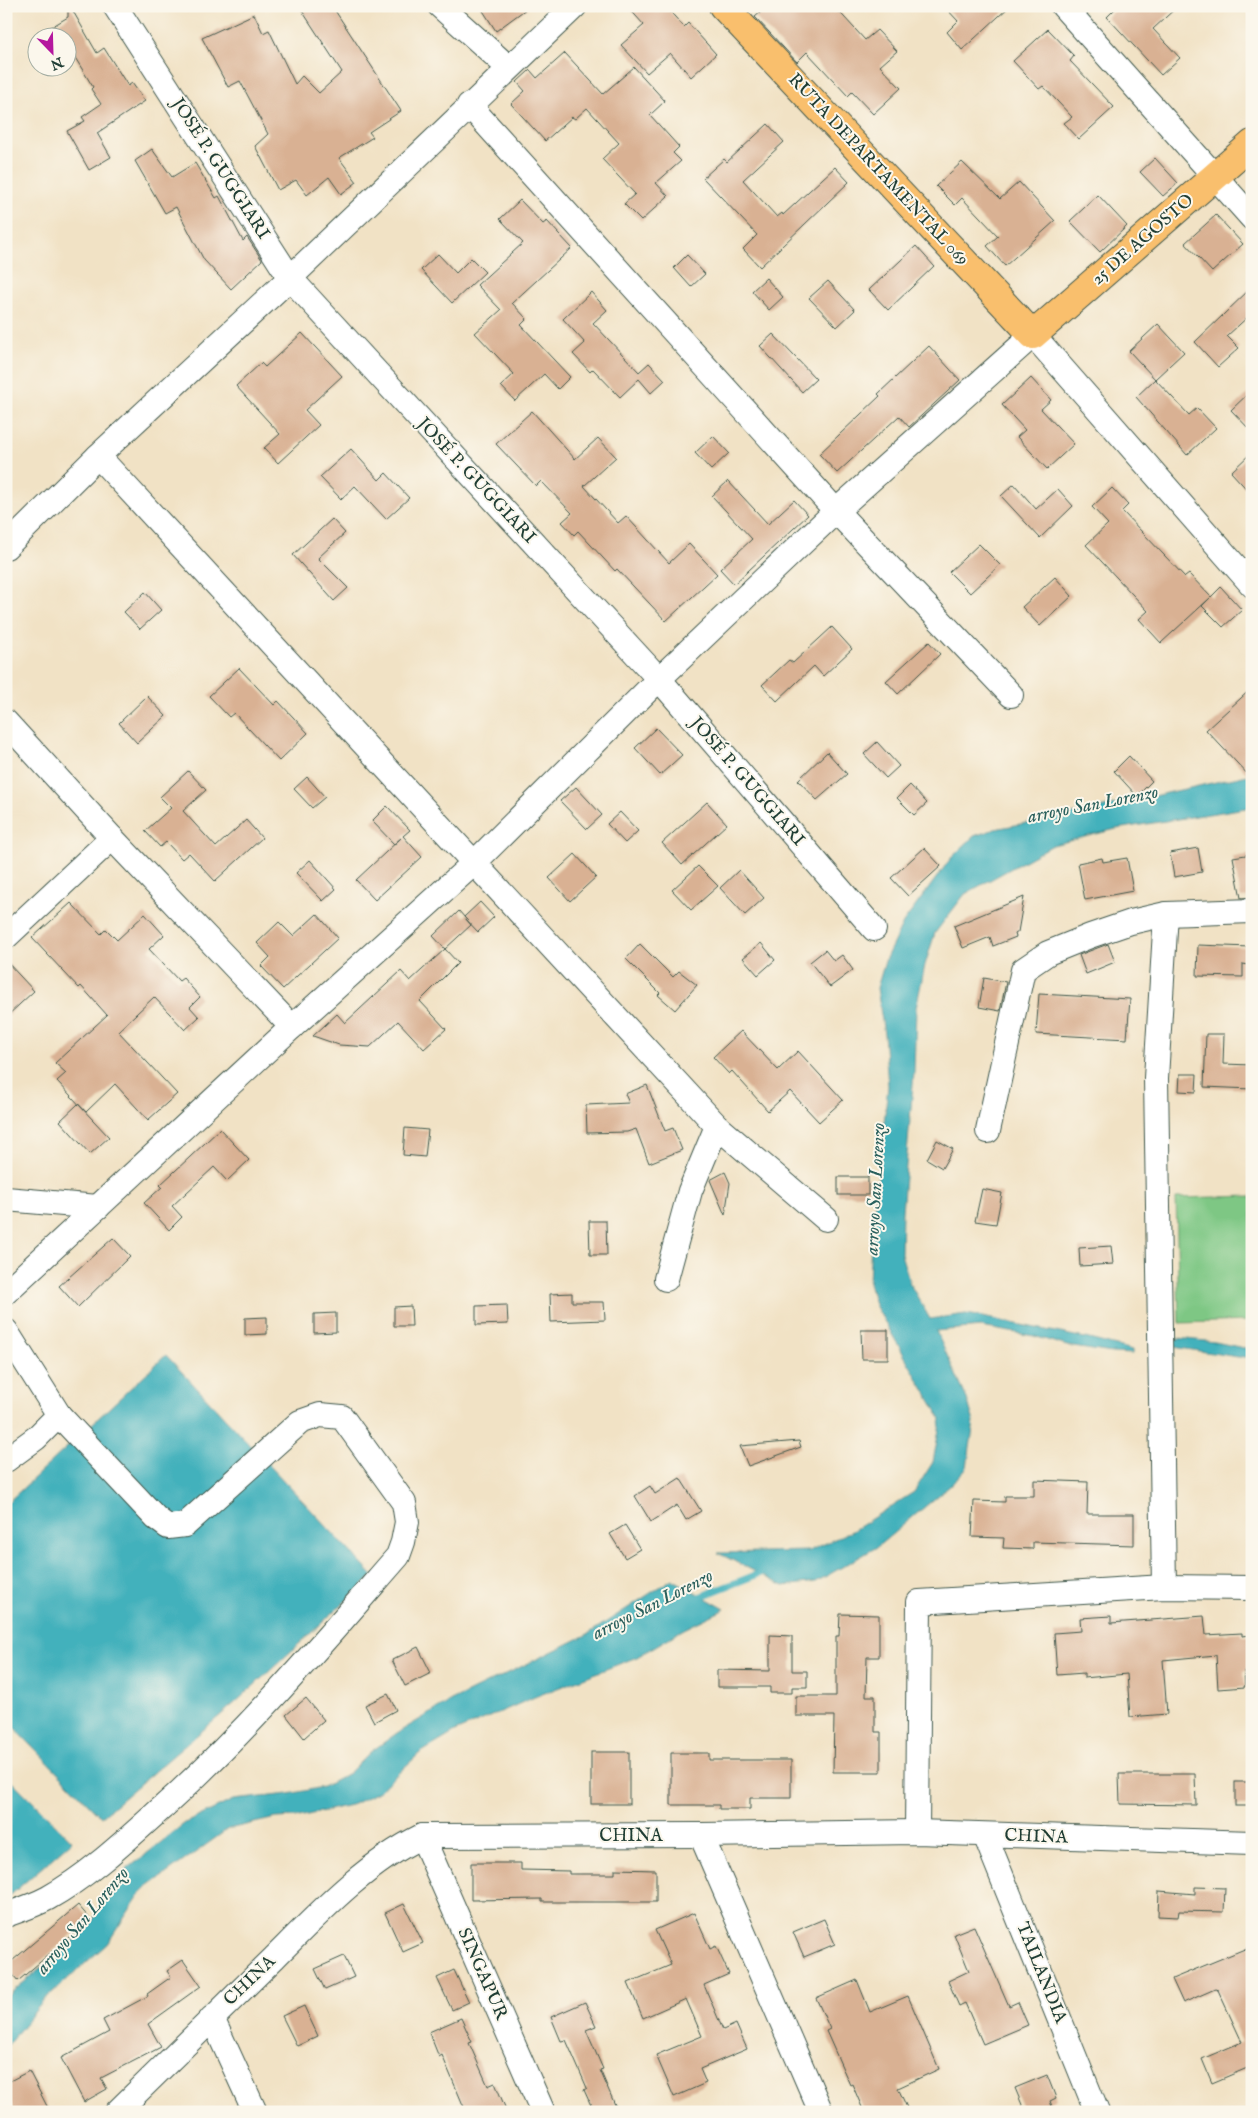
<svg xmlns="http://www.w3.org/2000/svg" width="1258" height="2118" viewBox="0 0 1258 2118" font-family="'IM FELL English',serif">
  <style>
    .green { fill: #7ec784; stroke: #4e825c }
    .water { fill: #42b1bc; stroke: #307778 }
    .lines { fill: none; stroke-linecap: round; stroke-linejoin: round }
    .stream { stroke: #42b1bc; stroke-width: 7 }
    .building { fill: #d9b193 }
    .minor-casing { stroke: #3e564a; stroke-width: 26 }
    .major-casing { stroke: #3e564a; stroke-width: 30 }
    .minor { stroke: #fff; stroke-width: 24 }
    .major { stroke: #f9bf6d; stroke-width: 28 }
    .labels { text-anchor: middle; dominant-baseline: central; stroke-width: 4; stroke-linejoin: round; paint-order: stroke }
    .street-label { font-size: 18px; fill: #1f3d34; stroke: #fbf7ec }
    .water-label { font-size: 19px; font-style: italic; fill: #2a605d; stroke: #fbf7ec }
  </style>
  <rect width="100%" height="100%" fill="#fbf7ec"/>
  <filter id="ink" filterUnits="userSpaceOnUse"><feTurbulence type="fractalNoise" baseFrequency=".02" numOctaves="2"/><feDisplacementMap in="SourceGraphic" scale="10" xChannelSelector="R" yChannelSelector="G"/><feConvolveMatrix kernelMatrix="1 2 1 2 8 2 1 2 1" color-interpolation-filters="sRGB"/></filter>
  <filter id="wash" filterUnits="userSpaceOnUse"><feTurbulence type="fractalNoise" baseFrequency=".0096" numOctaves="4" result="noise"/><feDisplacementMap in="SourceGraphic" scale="20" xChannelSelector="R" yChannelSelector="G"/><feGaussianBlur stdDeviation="1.12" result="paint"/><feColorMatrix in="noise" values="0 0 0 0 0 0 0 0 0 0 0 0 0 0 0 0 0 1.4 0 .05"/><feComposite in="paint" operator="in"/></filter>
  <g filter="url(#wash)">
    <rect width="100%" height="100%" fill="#f1e2c5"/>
    <!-- green -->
    <path class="green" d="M1252 1196V1321L1179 1323 1176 1198Z"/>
    <!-- water -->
    <g class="water">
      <path d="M1252 774V807L1116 829 1053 845 965 894 935 933 925 965 916 1008 914 1073 902 1212 901 1254 910 1284 930 1319 966 1314 982 1317 1085 1338 1132 1350V1354L1112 1353 1067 1346 1034 1336 981 1327 936 1331 967 1399 974 1422 967 1467 951 1485 877 1547 816 1582 784 1586 718 1553 809 1551 852 1531 914 1492 933 1462 941 1419 875 1305 869 1283 871 1240 888 1086 884 1034 877 988 886 958 903 923 951 858 974 836 995 829 1077 813Z"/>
      <path d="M1167 1337 1215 1342 1244 1348 1252 1347V1357H1238L1167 1346Z"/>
      <path d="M166 1355 373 1576 236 1702 101 1817 6 1719V1504Z"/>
      <path d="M672 1579 725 1609 684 1629 637 1657 537 1696 457 1731 420 1753 379 1791 354 1804 299 1817 276 1818 228 1829 142 1891 107 1944 45 1999 6 2047V1997L87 1930 101 1906 126 1870 185 1823 233 1800 289 1794 323 1787 349 1773 369 1753 397 1733 451 1701 588 1634Z"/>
      <path d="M6 1775 72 1841 6 1899Z"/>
    </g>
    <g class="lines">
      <!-- stream -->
      <path class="stream" d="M694 1599 766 1571"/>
    </g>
    <g id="blocks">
      <!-- building -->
      <g class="building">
        <path d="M68 6H70L97 53 104 48 128 86 132 83 145 101 97 133 111 157 89 170 67 131 85 121 82 117 101 104 91 89 93 87 68 46V38H33L68 17Z"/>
        <path d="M299 6H332L401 111 369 132 373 137 339 158 357 182 341 194 329 177 307 195 296 180 278 190 255 146 268 134 240 81 228 87 202 38 254 14 263 33 269 30 295 84 302 76 319 93 342 72Z"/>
        <path d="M480 6H530L496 31Z"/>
        <path d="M627 6H665L684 27 688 23 716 54 691 77 670 53 647 73 621 45 644 25Z"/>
        <path d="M768 6H834L865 40 877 30 897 51 880 66 901 88 873 114 852 92 848 96 807 52 797 62 755 17Z"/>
        <path d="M944 6H1010L962 50 947 32 958 21Z"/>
        <path d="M1118 6H1178L1153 29 1180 58 1161 75 1107 17Z"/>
        <path d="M1048 29 1074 56 1070 61 1114 107 1079 139 1064 123 1072 117 1043 86 1039 89 1013 61Z"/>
        <path d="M565 53 603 94 634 67 665 101 650 115 679 147 673 153 681 161 656 183 668 196 641 221 624 204 635 194 602 159 619 143 587 108 575 119 572 117 545 141 511 104 525 91 517 82 530 70 537 78Z"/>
        <path d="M768 124 784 142 743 180 777 217 782 213 783 215 835 167 849 182 760 267 743 249 757 235 703 178 724 159 727 162Z"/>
        <path d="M152 149 172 177 195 163 216 198 219 196 243 241 247 237 262 260 231 289 204 260 176 207 165 213 135 161Z"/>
        <path d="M1155 158 1178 183 1163 196 1140 172Z"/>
        <path d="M962 162 1000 199 1019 182 1055 221 1005 266 987 246 998 236 962 198 955 205 936 186Z"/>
        <path d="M1098 195 1127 226 1100 252 1070 221Z"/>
        <path d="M520 200 543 224 547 221 572 248 512 303 527 319 521 325 570 377 558 389 544 374 515 401 501 386 514 374 475 333 501 310 477 285 523 243 500 219Z"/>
        <path d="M1216 215 1243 244 1212 272 1185 243Z"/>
        <path d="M916 246 934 266 888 310 869 290Z"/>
        <path d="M438 254 456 273 471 258 485 272 452 303 421 270Z"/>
        <path d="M687 255 705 274 691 287 674 268Z"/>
        <path d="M766 278 783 297 769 310 752 291Z"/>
        <path d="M828 281 855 310 837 327 809 298Z"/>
        <path d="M1252 287V313L1227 336 1239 348 1218 367 1195 342Z"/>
        <path d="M591 292 607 310 593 323 639 372 649 363 665 380 651 393 639 379 620 397 593 369 590 372 573 354 585 343 563 319Z"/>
        <path d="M1158 324 1184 352 1155 379 1129 351Z"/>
        <path d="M302 333 342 376 305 410 319 425 278 463 264 448 280 434 236 386 261 363 265 367Z"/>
        <path d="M773 334 816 379 802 392 760 346Z"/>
        <path d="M929 346 960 380 909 427 899 416 837 473 819 454 880 396 878 394Z"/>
        <path d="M1031 378 1051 400 1041 409 1074 444 1047 469 1017 437 1025 430 1002 405Z"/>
        <path d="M1155 379 1189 415 1197 408 1216 428 1187 455 1136 397Z"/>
        <path d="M1252 390V432L1231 410Z"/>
        <path d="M532 411 575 459 598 438 616 457 584 486 618 523 626 516 669 563 689 544 717 574 666 621 617 569 615 571 578 531 574 535 562 522 572 513 541 481 536 486 496 444Z"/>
        <path d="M713 436 729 453 711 470 695 453Z"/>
        <path d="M351 449 379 480 386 473 409 498 386 519 355 486 341 499 320 477Z"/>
        <path d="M1252 452V495L1231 472Z"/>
        <path d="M728 481 768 524 794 500 808 515 734 584 720 569 752 539 712 496Z"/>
        <path d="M1014 484 1036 509 1058 489 1073 506 1040 538 1001 496Z"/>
        <path d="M1112 488 1128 505 1122 511 1185 577 1189 574 1211 597 1221 587 1242 610 1223 627 1202 606 1210 598 1161 643 1139 619 1148 611 1086 545 1108 524 1092 507Z"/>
        <path d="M332 519 345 533 318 558 348 588 334 601 293 555Z"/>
        <path d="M979 544 1000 565 970 593 949 572Z"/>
        <path d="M1055 577 1072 596 1040 626 1022 607Z"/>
        <path d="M145 592 161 610 140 629 124 612Z"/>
        <path d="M832 627 852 649 823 676 814 666 777 701 762 685 789 660 793 663Z"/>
        <path d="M929 642 940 654 898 694 886 681Z"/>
        <path d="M239 668 274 705 278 701 308 733 279 761 234 713 229 717 209 696Z"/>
        <path d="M1252 688V779L1206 730Z"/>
        <path d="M147 696 166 716 137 743 119 723Z"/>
        <path d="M656 728 682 755 660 775 635 748Z"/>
        <path d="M877 742 899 766 886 778 864 754Z"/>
        <path d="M827 752 847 774 817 800 798 780Z"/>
        <path d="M1129 756 1152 781 1137 796 1114 771Z"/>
        <path d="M188 771 206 790 183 811 216 847 246 820 262 838 215 881 189 853 182 859 166 842 160 847 145 831 171 808 160 797Z"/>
        <path d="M307 777 325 797 312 808 294 789Z"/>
        <path d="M910 785 927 803 914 815 897 798Z"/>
        <path d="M576 787 602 815 587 829 560 801Z"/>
        <path d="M707 802 727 824 682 865 662 843Z"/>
        <path d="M387 806 410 830 403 836 422 857 375 900 356 880 401 838 394 844 372 821Z"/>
        <path d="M620 812 638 831 625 843 607 824Z"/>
        <path d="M924 848 941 866 908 896 891 878Z"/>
        <path d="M1198 848 1202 872 1174 877 1170 853Z"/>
        <path d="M575 854 596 877 570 901 549 878Z"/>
        <path d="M1252 854V897L1241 898 1233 857Z"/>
        <path d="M1102 858 1103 862 1127 858 1133 891 1085 900 1078 863Z"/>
        <path d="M310 860 336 889 323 901 296 873Z"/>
        <path d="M698 866 718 886 691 910 672 890Z"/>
        <path d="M739 870 764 898 745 915 720 888Z"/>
        <path d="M1024 897 1018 932 1015 934 1016 937 993 946 990 937 963 948 954 926Z"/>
        <path d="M480 902 494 917 478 932 464 917Z"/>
        <path d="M71 903 101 934 106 929 117 940 145 914 164 935 149 949 179 981 183 978 200 997 190 1007 199 1017 185 1030 154 997 118 1031 177 1094 148 1120 115 1084 86 1112 57 1081 66 1073 55 1063 107 1015 81 986 79 988 32 938Z"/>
        <path d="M459 911 471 925 445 949 433 936Z"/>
        <path d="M317 914 338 938 283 989 261 966 270 957 257 943 279 922 293 936Z"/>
        <path d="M761 943 775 960 758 975 743 958Z"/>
        <path d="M640 944 673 977 679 971 697 985 675 1010 658 995 660 993 626 959Z"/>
        <path d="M1108 944 1115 962 1086 974 1079 955Z"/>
        <path d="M1198 945 1250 947 1249 965 1243 964V977L1197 976Z"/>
        <path d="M445 949 458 963 420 1001 446 1029 424 1049 398 1021 370 1047 339 1045 313 1036 337 1014 345 1023 401 971 410 981Z"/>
        <path d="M825 950 834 961 842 955 853 970 830 987 810 962Z"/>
        <path d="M6 961 34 991 6 1017Z"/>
        <path d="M984 978 1006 982 1000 1011 979 1007Z"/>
        <path d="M1039 994 1130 999 1127 1039 1036 1034Z"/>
        <path d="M741 1031 778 1070 798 1051 843 1100 819 1122 790 1091 768 1111 732 1071 729 1074 713 1057Z"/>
        <path d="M1206 1034H1224L1223 1064 1252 1065V1089L1204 1087Z"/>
        <path d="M1180 1074H1197L1196 1092 1179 1091Z"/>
        <path d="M647 1085 665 1131 673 1128 682 1150 649 1163 636 1129 627 1132 587 1133 586 1105 629 1103 625 1094Z"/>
        <path d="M78 1104 109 1137 90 1154 60 1121Z"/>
        <path d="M405 1128 428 1130 425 1157 403 1155Z"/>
        <path d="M220 1129 249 1160 227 1181 214 1167 172 1206 182 1217 169 1230 144 1203 162 1187 160 1185Z"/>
        <path d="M937 1140 953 1149 942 1168 927 1159Z"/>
        <path d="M725 1172 730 1183 725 1215 710 1180Z"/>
        <rect x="838" y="1177" width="30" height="18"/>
        <path d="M982 1189 1002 1193 996 1224 975 1221Z"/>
        <path d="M589 1221H606L607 1255H590Z"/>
        <path d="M113 1238 130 1256 78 1307 59 1286Z"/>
        <path d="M1111 1246 1113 1264 1080 1266 1079 1248Z"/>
        <path d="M572 1293V1302H604L605 1320 551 1322 550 1294Z"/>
        <path d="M507 1305 508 1324 476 1325V1306Z"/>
        <path d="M411 1306 412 1326H394V1307Z"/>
        <path d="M336 1313V1332L314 1333V1314Z"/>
        <path d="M267 1317V1334L245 1335V1318Z"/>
        <path d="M861 1330H888V1359H862Z"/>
        <path d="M799 1441 801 1447 748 1466 740 1446Z"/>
        <path d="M680 1478 701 1511 686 1520 677 1505 651 1522 635 1496 650 1486 655 1494Z"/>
        <path d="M1034 1480 1088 1482 1087 1514H1134V1545L1033 1542V1549L1003 1548 1004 1538 972 1537 974 1501 1005 1502V1496H1034Z"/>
        <path d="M625 1525 640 1549 625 1558 610 1534Z"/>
        <path d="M840 1614 879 1615V1657H867L866 1696H875V1732H881V1772H833L834 1716H796V1696H836V1636H839Z"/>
        <path d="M1111 1616V1623L1204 1616 1206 1635 1242 1633V1636L1252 1635V1670L1244 1671 1245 1687 1218 1689 1216 1655 1163 1660 1167 1714 1130 1717 1127 1674 1084 1678V1673L1057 1675 1054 1633 1081 1631 1080 1618Z"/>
        <path d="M770 1635 792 1636V1671H807V1687H792V1693H770V1687H717V1670L770 1671Z"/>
        <path d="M418 1647 431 1673 405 1686 392 1660Z"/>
        <path d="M388 1694 396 1710 374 1722 365 1705Z"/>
        <path d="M306 1698 324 1720 304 1738 286 1715Z"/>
        <rect x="591" y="1752" width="38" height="52"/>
        <path d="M671 1753H709V1760H791V1798H750V1809H719V1805H671Z"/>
        <path d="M1119 1774H1195L1196 1805 1120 1804Z"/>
        <rect x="1235" y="1782" width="17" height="24"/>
        <path d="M471 1863H521V1870L569 1871V1874H615V1869L656 1870V1902H542V1899L471 1900Z"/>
        <path d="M1195 1887 1225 1888 1224 1912 1179 1911 1178 1917 1158 1916 1159 1891 1195 1894Z"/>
        <path d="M404 1904 423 1943 403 1952 385 1913Z"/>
        <path d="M78 1905 90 1919 18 1981 6 1966Z"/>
        <path d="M694 1913 710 1949 716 1946 729 1974 704 1985 723 2030 736 2024 747 2049 700 2069 706 2083 674 2097 656 2055 702 2036 686 1999 643 2018 628 1983 671 1965 655 1930Z"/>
        <path d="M824 1919 835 1944 804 1957 793 1932Z"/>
        <path d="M974 1926 1009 2006 1018 2002 1028 2025 983 2044 965 2003 959 2006 948 1981 969 1971 954 1934Z"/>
        <path d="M1252 1946V2066L1212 2083 1202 2059 1242 2042 1218 1990 1215 1989 1183 2003 1172 1979Z"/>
        <path d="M344 1956 354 1977 325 1990 315 1969Z"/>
        <path d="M183 1960 201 1986 148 2024 161 2047 101 2078 107 2089 84 2102 61 2058 109 2032 103 2020 148 1996 147 1994 171 1977 167 1971Z"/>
        <path d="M454 1970 469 2002 452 2010 437 1978Z"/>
        <path d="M857 1980 870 2012 908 1996 939 2069 898 2088 909 2112H864L852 2084 850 2085 826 2031 830 2029 816 1998Z"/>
        <path d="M585 2002 596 2026 586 2030 603 2069 600 2070 618 2112H594L584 2090 587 2088 566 2040 561 2041 551 2017Z"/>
        <path d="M304 2006 318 2036 297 2046 282 2016Z"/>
        <path d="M461 2018 472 2042 469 2043 488 2086 495 2083 507 2112H466L442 2055 439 2057 429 2032Z"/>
        <path d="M29 2071 50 2112H15L6 2095V2083Z"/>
        <path d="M1047 2075 1056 2098 1050 2101 1054 2112H1025L1015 2088Z"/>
      </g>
    </g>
  </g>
  <g filter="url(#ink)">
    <use href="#blocks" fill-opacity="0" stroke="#3e564a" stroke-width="1"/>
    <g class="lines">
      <defs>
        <g id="minor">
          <path d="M115 6 290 278 659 679 874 929"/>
          <path d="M440 6 509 68"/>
          <path d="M1063 6 1252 218"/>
          <path d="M469 105 836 511 1011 695"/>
          <path d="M98 456 717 1126 826 1219"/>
          <path d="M6 547 98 456 290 278 575 6"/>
          <path d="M6 722 112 838 292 1027"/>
          <path d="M6 937 112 838"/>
          <path d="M988 1131 1023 970 1048 953 1090 936 1131 922 1166 914 1252 911"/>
          <path d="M6 1199 98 1207"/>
          <path d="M666 1279 690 1191 717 1126"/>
          <path d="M6 1292 292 1027 474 863 659 679 836 511 1033 335 1252 585"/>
          <path d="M6 1331 59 1415 36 1438 6 1460"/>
          <path d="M1164 1587 1156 1078 1166 914"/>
          <path d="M917 1832 919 1602 1164 1587 1252 1588"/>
          <path d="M701 1835 821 2112"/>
          <path d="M985 1835 1097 2112"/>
          <path d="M422 1836 543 2112"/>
          <path d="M6 1915C20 1910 35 1905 48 1898 91 1874 127 1839 163 1807 249 1730 323 1642 398 1556L403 1542 407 1522 404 1503 342 1417 320 1415 300 1422 185 1525 168 1527 156 1518 59 1415"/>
          <path d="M212 2018 255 2112"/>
          <path d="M117 2112C170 2060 222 2009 274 1958 319 1913 365 1864 422 1836L701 1835 917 1832 1252 1843"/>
        </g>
        <path id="major" d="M723 6 1033 335 1252 144"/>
      </defs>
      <!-- minor casing -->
      <use href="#minor" class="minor-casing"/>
      <!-- major casing -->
      <use href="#major" class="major-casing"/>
      <!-- minor -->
      <use href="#minor" class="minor"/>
      <!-- major -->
      <use href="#major" class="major"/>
    </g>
  </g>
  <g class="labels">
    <!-- street labels -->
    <g class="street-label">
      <text transform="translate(220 169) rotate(57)">JOSÉ P. GUGGIARI</text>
      <text transform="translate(878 170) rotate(47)">RUTA DEPARTAMENTAL 069</text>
      <text transform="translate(1143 240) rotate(-41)">25 DE AGOSTO</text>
      <text transform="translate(476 481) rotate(47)">JOSÉ P. GUGGIARI</text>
      <text transform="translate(747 782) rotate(49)">JOSÉ P. GUGGIARI</text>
      <text x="631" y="1836">CHINA</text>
      <text transform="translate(1036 1837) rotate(2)">CHINA</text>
      <text transform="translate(1041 1973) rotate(68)">TAILANDIA</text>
      <text transform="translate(482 1974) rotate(66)">SINGAPUR</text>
      <text transform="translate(250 1981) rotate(-44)">CHINA</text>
    </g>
    <!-- water labels -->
    <g class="water-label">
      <text transform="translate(1093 805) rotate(-11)">arroyo San Lorenzo</text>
      <text transform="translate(876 1189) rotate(-87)">arroyo San Lorenzo</text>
      <text transform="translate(653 1605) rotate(-27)">arroyo San Lorenzo</text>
      <text transform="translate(83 1921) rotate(-50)">arroyo San Lorenzo</text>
    </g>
  </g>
  <!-- margin -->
  <rect width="1258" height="2118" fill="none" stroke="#fbf7ec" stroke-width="25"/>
  <!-- north arrow -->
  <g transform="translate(52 52) rotate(157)"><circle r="24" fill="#fbf7ec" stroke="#a3ada2"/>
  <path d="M0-4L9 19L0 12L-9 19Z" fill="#b5179e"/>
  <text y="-8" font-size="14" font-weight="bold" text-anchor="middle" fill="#1f3d34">N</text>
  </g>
</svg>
